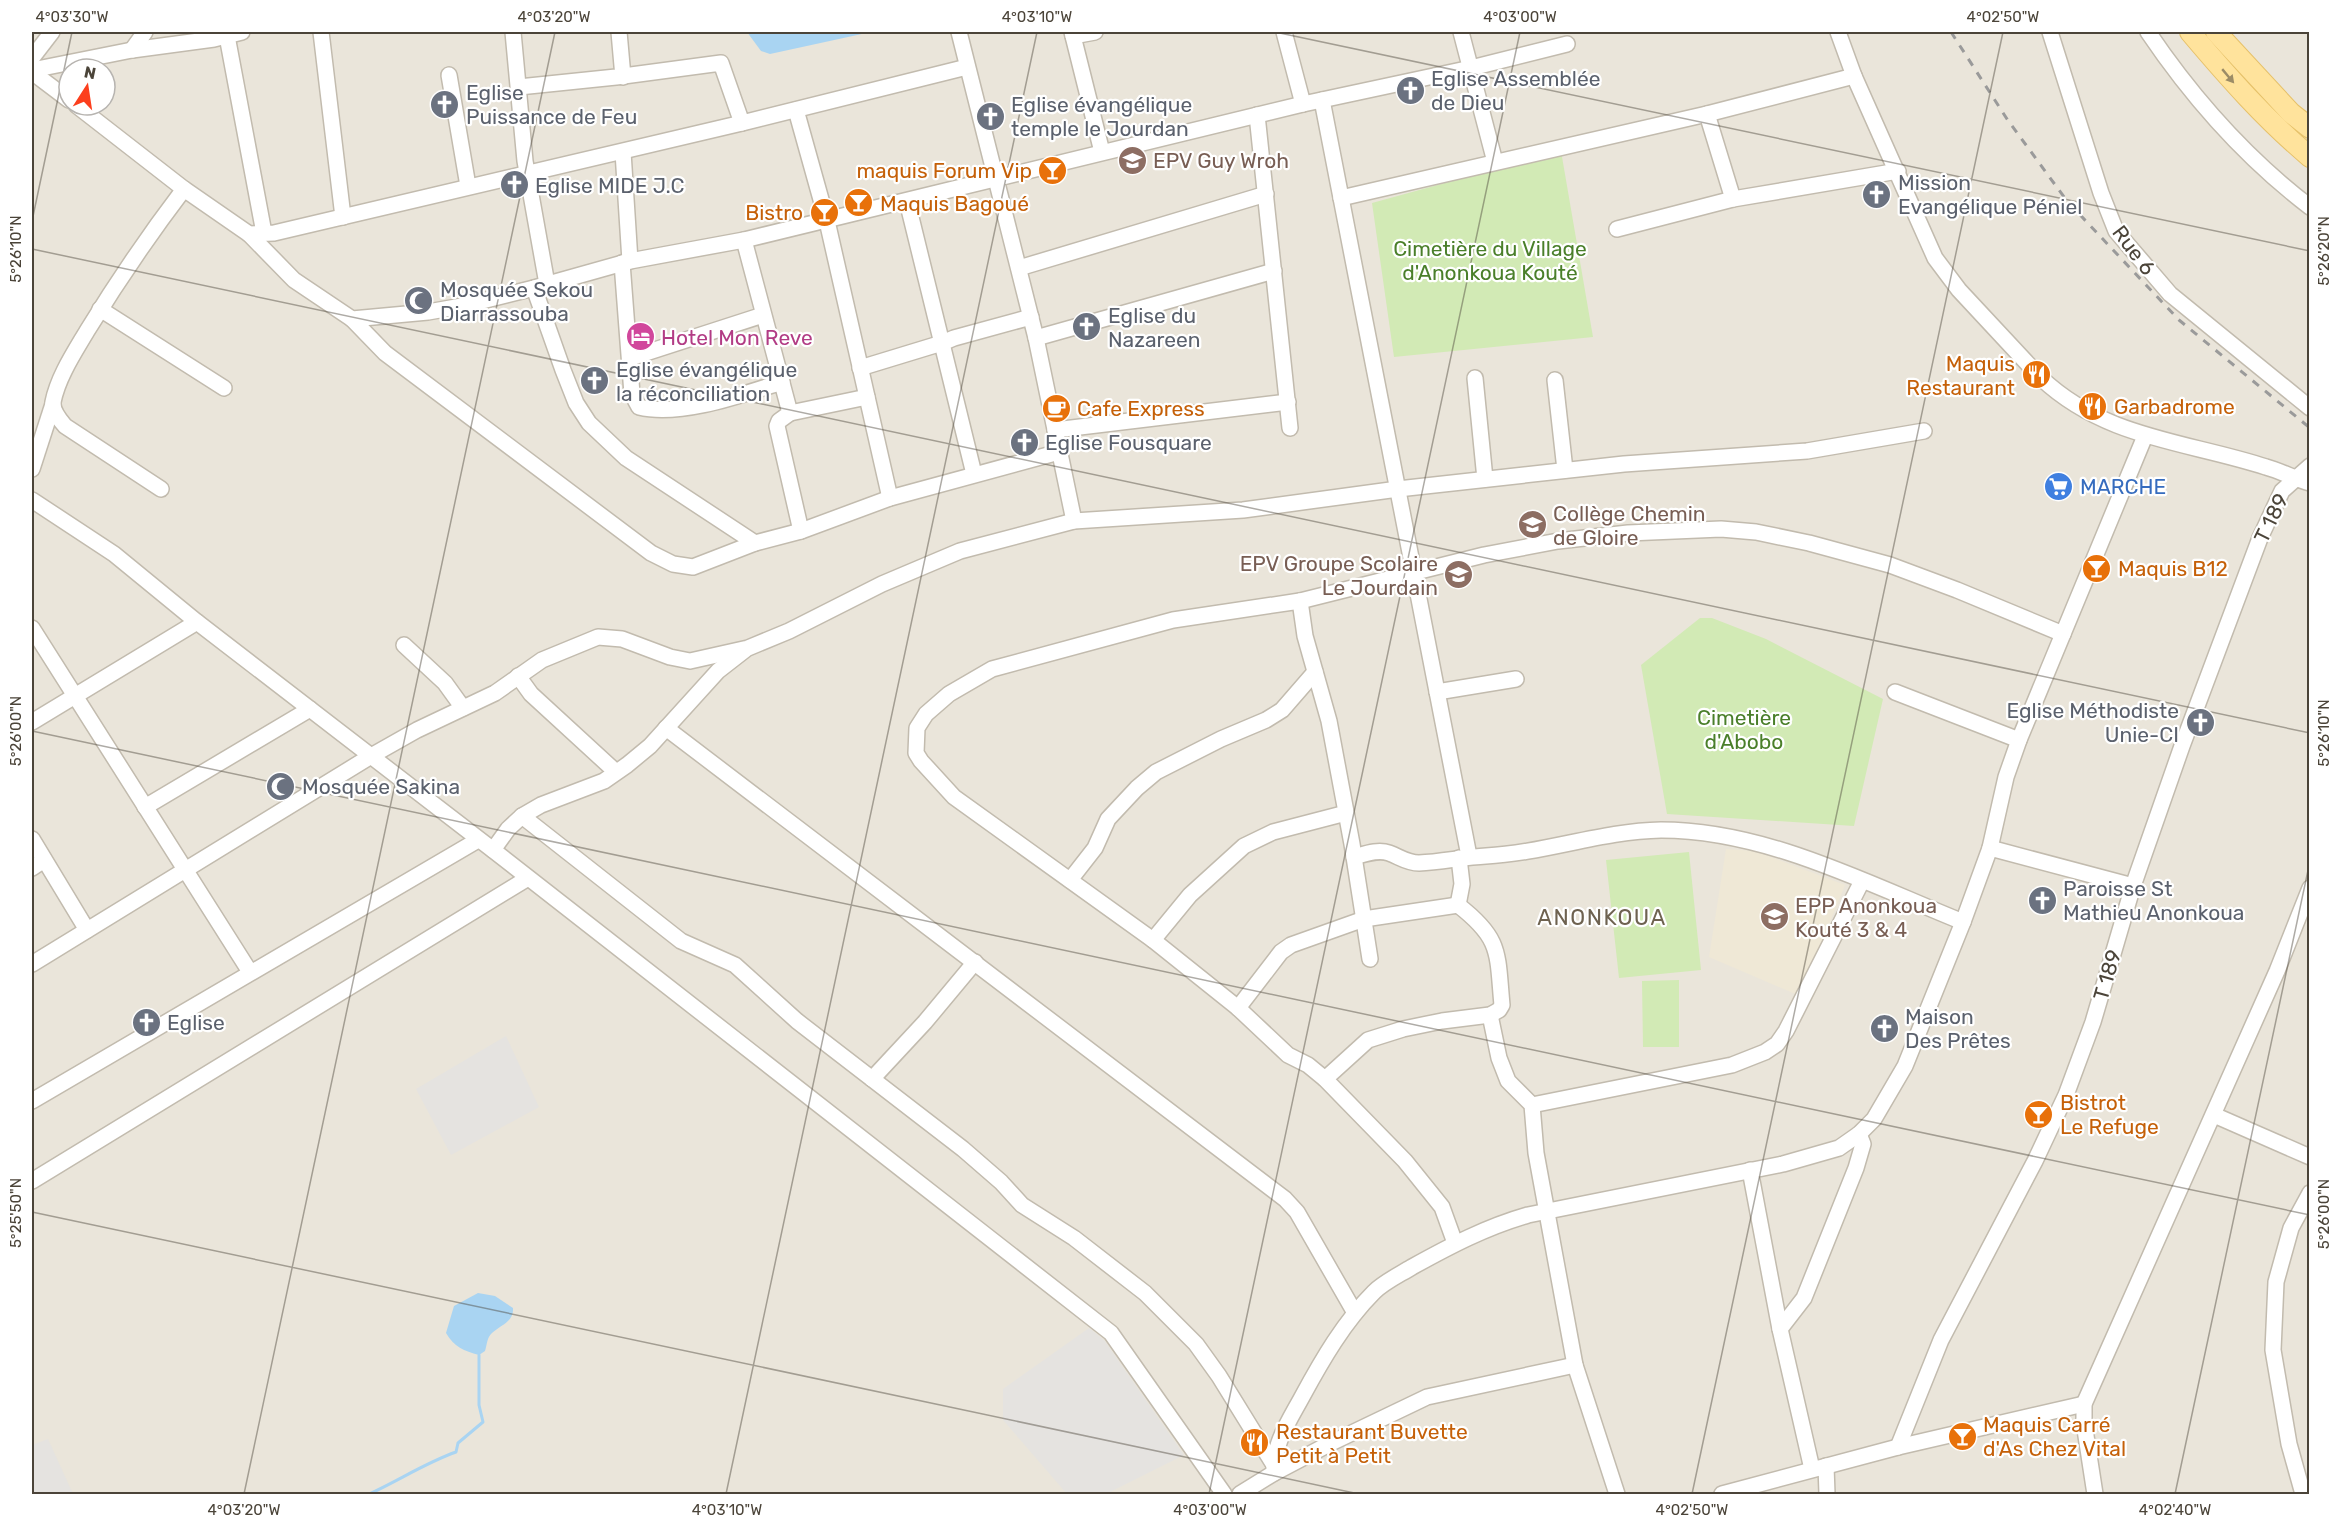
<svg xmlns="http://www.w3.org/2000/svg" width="2341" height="1526" viewBox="0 0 2341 1526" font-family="Rubik,sans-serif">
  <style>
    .residential { fill: #eae5da; fill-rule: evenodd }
    .education { fill: #efe8d6 }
    .green { fill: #d2eab5 }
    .parking { fill: #e5e3e0 }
    .water { fill: #a9d4f2 }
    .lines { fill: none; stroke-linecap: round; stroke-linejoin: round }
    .stream { stroke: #a9d4f2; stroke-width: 3 }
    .minor-casing { stroke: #c2bbae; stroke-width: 18 }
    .major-casing { stroke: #e6c16a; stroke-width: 22 }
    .minor { stroke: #fff; stroke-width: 15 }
    .major { stroke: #ffe39c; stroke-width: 20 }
    .rail { stroke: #9a9a9a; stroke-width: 3; stroke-dasharray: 8 8; stroke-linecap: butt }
    .oneway { fill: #9c8c66 }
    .ticks { fill: none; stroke: #4b4439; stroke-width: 1.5; stroke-opacity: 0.45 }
    .labels { text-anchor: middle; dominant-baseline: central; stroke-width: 4.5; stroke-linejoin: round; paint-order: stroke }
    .worship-label { font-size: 21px; fill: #5b616d; stroke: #fff; text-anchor: start }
    .education-label { font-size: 21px; fill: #785e54; stroke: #fff; text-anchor: start }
    .food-label { font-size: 21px; fill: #c56008; stroke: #fff; text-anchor: start }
    .park-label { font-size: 21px; fill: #4a7f2a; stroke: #fff }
    .street-label { font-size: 21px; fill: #4b4439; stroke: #fff }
    .hotel-label { font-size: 21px; fill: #b23c85; stroke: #fff; text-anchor: start }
    .shop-label { font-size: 21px; fill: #366cbe; stroke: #fff; text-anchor: start }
    .neighbourhood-label { font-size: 22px; letter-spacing: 1.5px; fill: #6e6250; stroke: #fff }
    .neatline { fill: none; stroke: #4b4439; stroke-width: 2 }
    .ticks-label { font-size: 15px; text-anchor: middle; fill: #4b4439 }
  </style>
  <rect width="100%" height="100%" fill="#f6f3ec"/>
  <!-- residential -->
  <path class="residential" d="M32 32H2309V1494H32ZM69 69H105V105H69Z"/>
  <!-- education -->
  <path class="education" d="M1726 849 1755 851 1845 885 1800 996 1709 957Z"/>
  <!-- green -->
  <g class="green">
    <path d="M1561 151 1593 337 1394 357 1372 203Z"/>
    <path d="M1700 618H1712L1766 639 1883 699 1854 826 1667 814 1641 665Z"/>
    <path d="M1689 852 1701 970 1619 978 1606 860Z"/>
    <path d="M1679 980V1047H1643L1642 981Z"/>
  </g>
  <!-- parking -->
  <g class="parking">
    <path d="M506 1036 539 1107 451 1155 416 1089Z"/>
    <path d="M1089 1328 1104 1340 1184 1455 1106 1494H1067L1003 1420V1389Z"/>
    <path d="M48 1439 73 1494H32V1445Z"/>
  </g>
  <!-- water -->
  <g class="water">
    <path d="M747 32H871L770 54 761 51Z"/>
    <path d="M478 1293 495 1296 513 1308C514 1322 500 1325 492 1333 487 1337 487 1345 485 1351L479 1355C464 1351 454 1347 446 1333L454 1306Z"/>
  </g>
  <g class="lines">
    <!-- stream -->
    <path class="stream" d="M369 1494C398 1481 425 1463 456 1452L458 1443 483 1422 479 1405V1355"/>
    <defs>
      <g id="minor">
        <path d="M321 32 343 217"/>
        <path d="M513 32 525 161 547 284"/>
        <path d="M619 32 623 77"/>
        <path d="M959 32 1036 338 1074 521"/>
        <path d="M1072 32 1102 152"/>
        <path d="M1284 32 1303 104"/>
        <path d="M1461 32 1495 162"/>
        <path d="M1838 32 1854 76 1935 258 1959 290 2041 378C2106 439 2186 441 2266 467 2281 471 2295 479 2310 483"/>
        <path d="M2050 32 2101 193 2116 231 2170 294 2310 408"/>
        <path d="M2148 32C2192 97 2247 159 2310 207"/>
        <path d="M227 36 264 233"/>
        <path d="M1073 36 1095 32"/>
        <path d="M132 50 145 32"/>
        <path d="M32 58 52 32"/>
        <path d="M32 70 132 50 214 39 242 32"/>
        <path d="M32 72 69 100"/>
        <path d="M449 75 468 186"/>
        <path d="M1322 100 1469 856"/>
        <path d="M76 105 184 189"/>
        <path d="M796 110 827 221 890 498"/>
        <path d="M1707 114 1733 199"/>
        <path d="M1257 115 1290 428"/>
        <path d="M742 123 967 67"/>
        <path d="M623 152 630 261"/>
        <path d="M1341 198 1707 114 1854 76"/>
        <path d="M907 201 974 474"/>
        <path d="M1617 229 1733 199 1898 171"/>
        <path d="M249 234 294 280 352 319 428 312 462 306 534 288 630 261 744 240 1303 104 1471 68 1567 44"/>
        <path d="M744 240 790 413 779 421 777 426 801 531"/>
        <path d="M622 263 632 394 639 407C680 417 741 395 782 382"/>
        <path d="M1019 268 1266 194"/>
        <path d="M534 288 563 370 576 403 589 423 626 458 755 543 801 531 890 498 1059 452"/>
        <path d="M100 309 224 388"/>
        <path d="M352 319 385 353 651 553 673 564 693 567 755 543"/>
        <path d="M1036 338 1274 271"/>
        <path d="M630 358 763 315"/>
        <path d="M860 368 942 343 954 338 1031 317"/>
        <path d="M1475 378 1485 479"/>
        <path d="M1555 380 1565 470"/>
        <path d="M790 413 867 397"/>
        <path d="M1055 430 1288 402"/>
        <path d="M32 469 53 404"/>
        <path d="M161 489 65 426C60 420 52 411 53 402 58 377 74 353 87 331 117 282 149 235 184 189L249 234 274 233 742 123 721 63 616 77 519 87"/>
        <path d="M32 500 114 554 197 622 493 850 1111 1333 1224 1494"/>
        <path d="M1300 601 1305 636 1329 721 1352 844 1370 959"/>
        <path d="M32 628 250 972"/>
        <path d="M404 645 445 683 463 708"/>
        <path d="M518 676 531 694 616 772"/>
        <path d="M1437 692 1516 679"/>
        <path d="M1895 692 2019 740"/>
        <path d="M32 722 197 622"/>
        <path d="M666 728 1285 1199 1297 1212 1355 1313"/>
        <path d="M145 807 310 709"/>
        <path d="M522 816 681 941 735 965 797 1021 963 1149 1001 1182 1022 1205 1074 1238 1145 1293 1196 1344 1219 1376 1274 1465"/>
        <path d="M32 839 87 930"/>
        <path d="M1990 848 2133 886"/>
        <path d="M493 850 508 829 522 816 541 805 604 781 627 765 650 746 718 671 745 650"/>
        <path d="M1354 857C1365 854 1378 849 1389 853 1400 857 1407 863 1419 863 1442 862 1464 857 1486 856 1545 853 1602 831 1661 830 1766 830 1868 884 1963 922"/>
        <path d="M32 868 44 860"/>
        <path d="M1070 880 1095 848 1108 819 1137 788 1156 772 1221 739 1266 720 1282 710 1315 672"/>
        <path d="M1458 905 1462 884 1459 858"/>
        <path d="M1153 940 1190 895 1244 846 1273 832 1346 813"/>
        <path d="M32 964 371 756 417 730 495 693 542 660 598 637 622 639 670 657 690 661 748 648 789 631 882 584 960 551 1074 521 1243 510 1398 489 1624 464 1807 451 1924 431"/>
        <path d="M1238 1008 1288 1055 1308 1065 1325 1079 1405 1161 1442 1207 1455 1243"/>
        <path d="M1490 1015 1499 1058 1508 1081 1532 1105 1536 1153 1575 1365 1617 1494"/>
        <path d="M872 1079 925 1022 975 962"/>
        <path d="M1325 1079 1368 1040 1403 1029 1442 1021 1490 1015 1499 1010 1502 1005C1497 953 1502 939 1458 905L1364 919 1291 945 1281 952 1238 1008 1153 940 954 797 921 761 916 753 917 728 926 714 949 694 992 669 1173 620 1300 601 1484 555 1558 541 1628 533 1721 529 1756 532 1809 543 1890 565 1957 590 2063 634"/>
        <path d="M32 1101 478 840"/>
        <path d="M1532 1105 1732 1065 1765 1052 1777 1044 1786 1031 1862 881"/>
        <path d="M2214 1115 2310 1157"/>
        <path d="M1750 1170 1780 1329 1812 1469"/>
        <path d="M32 1181 528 878"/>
        <path d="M1780 1329 1804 1298 1856 1168 1863 1144 1859 1134"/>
        <path d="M1898 1447 1941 1340 2035 1161 2066 1095 2093 1022 2133 886 2182 746 2260 538 2282 491 2310 466"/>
        <path d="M1826 1466 1827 1494"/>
        <path d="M1274 1473C1273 1444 1289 1421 1302 1397 1322 1360 1344 1322 1374 1292 1384 1282 1399 1275 1412 1267 1450 1246 1486 1227 1528 1215L1783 1164 1839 1148 1859 1134 1874 1119 1905 1066 1963 922 1990 848 2006 777 2019 740 2145 436"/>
        <path d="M1240 1494 1274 1473 1331 1443 1427 1397 1575 1365"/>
        <path d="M1722 1494 1898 1447 2084 1404"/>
        <path d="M2095 1494 2084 1423V1404L2277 971 2310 888"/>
        <path d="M2303 1494 2289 1444 2273 1350 2276 1282 2291 1228 2310 1193"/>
      </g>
      <g id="major">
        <path d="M2190 32C2228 77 2265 119 2310 157"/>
        <path d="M2216 32 2291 113 2310 128"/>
      </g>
    </defs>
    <!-- minor casing -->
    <use href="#minor" class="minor-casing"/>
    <!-- major casing -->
    <use href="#major" class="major-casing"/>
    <!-- minor -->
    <use href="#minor" class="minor"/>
    <!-- major -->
    <use href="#major" class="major"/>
    <!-- rail -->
    <path class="rail" d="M1951 32 2007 119 2067 201 2179 320 2310 428"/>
  </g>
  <!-- one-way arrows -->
  <defs><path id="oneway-solid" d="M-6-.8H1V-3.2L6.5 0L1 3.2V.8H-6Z" transform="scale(1.5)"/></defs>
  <use class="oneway" href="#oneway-solid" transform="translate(2228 76) rotate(50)"/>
  <!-- ticks -->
  <path class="ticks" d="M1275 32 2310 251M32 221 72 32M32 249 2310 733M32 731 2310 1215M32 1212 1359 1494M244 1494 555 32M726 1494 1037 32M1209 1494 1520 32M1692 1494 2003 32M2175 1494 2310 861"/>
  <!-- icons -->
  <defs>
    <symbol id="church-disc" viewBox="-11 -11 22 22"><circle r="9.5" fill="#6b7280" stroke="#fff"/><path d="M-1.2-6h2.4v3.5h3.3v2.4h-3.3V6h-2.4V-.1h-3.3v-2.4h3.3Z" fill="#fff"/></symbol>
    <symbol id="school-disc" viewBox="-11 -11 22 22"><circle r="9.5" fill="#8d6e63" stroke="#fff"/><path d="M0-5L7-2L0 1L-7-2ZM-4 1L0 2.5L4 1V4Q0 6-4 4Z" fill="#fff"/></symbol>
    <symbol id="bar-disc" viewBox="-11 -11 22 22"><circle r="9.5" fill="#e8710a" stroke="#fff"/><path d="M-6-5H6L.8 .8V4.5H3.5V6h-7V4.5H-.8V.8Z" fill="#fff"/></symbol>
    <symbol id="mosque-disc" viewBox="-11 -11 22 22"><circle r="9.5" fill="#6b7280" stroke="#fff"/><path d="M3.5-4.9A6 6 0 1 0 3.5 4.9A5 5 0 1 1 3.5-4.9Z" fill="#fff"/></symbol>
    <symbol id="hotel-disc" viewBox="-11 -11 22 22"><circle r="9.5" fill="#d1479c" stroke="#fff"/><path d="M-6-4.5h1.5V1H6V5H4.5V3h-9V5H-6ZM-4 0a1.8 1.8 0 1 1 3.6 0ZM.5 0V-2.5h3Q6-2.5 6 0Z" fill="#fff"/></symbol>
    <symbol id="restaurant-disc" viewBox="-11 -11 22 22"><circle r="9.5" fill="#e8710a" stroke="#fff"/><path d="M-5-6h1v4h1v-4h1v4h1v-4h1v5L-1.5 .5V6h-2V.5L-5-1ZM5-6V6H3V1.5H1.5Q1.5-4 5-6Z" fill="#fff"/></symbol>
    <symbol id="cafe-disc" viewBox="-11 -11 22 22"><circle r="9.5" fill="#e8710a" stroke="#fff"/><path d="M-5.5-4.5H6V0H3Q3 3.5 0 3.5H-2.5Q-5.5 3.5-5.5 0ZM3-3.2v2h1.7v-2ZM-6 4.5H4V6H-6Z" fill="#fff"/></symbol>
    <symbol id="supermarket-disc" viewBox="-11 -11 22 22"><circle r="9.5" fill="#3f7fe0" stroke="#fff"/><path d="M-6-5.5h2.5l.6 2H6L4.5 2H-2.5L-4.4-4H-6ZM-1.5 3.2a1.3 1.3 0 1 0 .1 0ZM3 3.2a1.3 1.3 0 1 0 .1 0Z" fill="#fff"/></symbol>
  </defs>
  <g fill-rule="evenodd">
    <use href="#church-disc" x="1394" y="74" width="33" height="33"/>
    <use href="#church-disc" x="428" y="88" width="33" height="33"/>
    <use href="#church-disc" x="974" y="100" width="33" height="33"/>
    <use href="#school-disc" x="1116" y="144" width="33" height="33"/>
    <use href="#bar-disc" x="1036" y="154" width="33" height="33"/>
    <use href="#church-disc" x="498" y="168" width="33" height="33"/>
    <use href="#church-disc" x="1860" y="178" width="33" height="33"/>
    <use href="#bar-disc" x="842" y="186" width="33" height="33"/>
    <use href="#bar-disc" x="808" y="196" width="33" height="33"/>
    <use href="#mosque-disc" x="402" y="284" width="33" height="33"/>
    <use href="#church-disc" x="1070" y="310" width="33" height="33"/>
    <use href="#hotel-disc" x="624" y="320" width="33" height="33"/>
    <use href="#restaurant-disc" x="2020" y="358" width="33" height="33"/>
    <use href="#church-disc" x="578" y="364" width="33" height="33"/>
    <use href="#restaurant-disc" x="2076" y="390" width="33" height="33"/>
    <use href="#cafe-disc" x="1040" y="392" width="33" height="33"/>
    <use href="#church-disc" x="1008" y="426" width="33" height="33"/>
    <use href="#supermarket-disc" x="2042" y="470" width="33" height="33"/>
    <use href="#school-disc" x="1516" y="508" width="33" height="33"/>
    <use href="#bar-disc" x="2080" y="552" width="33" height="33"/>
    <use href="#school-disc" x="1442" y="558" width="33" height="33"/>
    <use href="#church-disc" x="2184" y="706" width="33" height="33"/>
    <use href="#mosque-disc" x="264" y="770" width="33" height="33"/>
    <use href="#church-disc" x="2026" y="884" width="33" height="33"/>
    <use href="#school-disc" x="1758" y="900" width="33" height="33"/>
    <use href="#church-disc" x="130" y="1006" width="33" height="33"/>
    <use href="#church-disc" x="1868" y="1012" width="33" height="33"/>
    <use href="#bar-disc" x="2022" y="1098" width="33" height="33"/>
    <use href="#bar-disc" x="1946" y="1420" width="33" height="33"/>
    <use href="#restaurant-disc" x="1238" y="1426" width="33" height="33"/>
  </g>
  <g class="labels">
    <!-- worship labels -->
    <g class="worship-label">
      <text x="1431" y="78">Eglise Assemblée<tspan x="1431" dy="24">de Dieu</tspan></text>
      <text x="466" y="92">Eglise<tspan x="466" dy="24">Puissance de Feu</tspan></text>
      <text x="1011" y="104">Eglise évangélique<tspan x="1011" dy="24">temple le Jourdan</tspan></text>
      <text x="1898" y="182">Mission<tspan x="1898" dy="24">Evangélique Péniel</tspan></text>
      <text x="535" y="185">Eglise MIDE J.C</text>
      <text x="440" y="289">Mosquée Sekou<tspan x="440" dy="24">Diarrassouba</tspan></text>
      <text x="1108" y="315">Eglise du<tspan x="1108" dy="24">Nazareen</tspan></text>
      <text x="616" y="369">Eglise évangélique<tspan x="616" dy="24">la réconciliation</tspan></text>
      <text x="1045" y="442">Eglise Fousquare</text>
      <text x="2179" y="710" text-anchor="end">Eglise Méthodiste<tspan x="2179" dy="24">Unie-CI</tspan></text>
      <text x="302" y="786">Mosquée Sakina</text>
      <text x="2063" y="888">Paroisse St<tspan x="2063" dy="24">Mathieu Anonkoua</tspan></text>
      <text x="1905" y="1016">Maison<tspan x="1905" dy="24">Des Prêtes</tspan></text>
      <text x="167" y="1022">Eglise</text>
    </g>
    <!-- education labels -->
    <g class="education-label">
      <text x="1153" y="160">EPV Guy Wroh</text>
      <text x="1553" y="513">Collège Chemin<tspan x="1553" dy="24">de Gloire</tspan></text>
      <text x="1438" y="563" text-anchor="end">EPV Groupe Scolaire<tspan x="1438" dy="24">Le Jourdain</tspan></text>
      <text x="1795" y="905">EPP Anonkoua<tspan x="1795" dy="24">Kouté 3 &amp; 4</tspan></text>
    </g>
    <!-- food labels -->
    <g class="food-label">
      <text x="1032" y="170" text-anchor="end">maquis Forum Vip</text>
      <text x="880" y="203">Maquis Bagoué</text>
      <text x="803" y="212" text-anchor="end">Bistro</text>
      <text x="2015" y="363" text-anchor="end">Maquis<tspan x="2015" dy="24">Restaurant</tspan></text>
      <text x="2114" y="406">Garbadrome</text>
      <text x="1077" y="408">Cafe Express</text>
      <text x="2118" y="568">Maquis B12</text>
      <text x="2060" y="1102">Bistrot<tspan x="2060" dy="24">Le Refuge</tspan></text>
      <text x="1983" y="1424">Maquis Carré<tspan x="1983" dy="24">d'As Chez Vital</tspan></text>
      <text x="1276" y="1431">Restaurant Buvette<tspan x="1276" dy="24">Petit à Petit</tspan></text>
    </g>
    <!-- park labels -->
    <g class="park-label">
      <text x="1490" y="248">Cimetière du Village<tspan x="1490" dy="24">d'Anonkoua Kouté</tspan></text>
      <text x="1744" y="717">Cimetière<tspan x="1744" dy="24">d'Abobo</tspan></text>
    </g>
    <!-- street labels -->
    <g class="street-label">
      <text transform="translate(2134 250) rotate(53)">Rue 6</text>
      <text transform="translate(2271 518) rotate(-64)">T 189</text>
      <text transform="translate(2107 975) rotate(-74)">T 189</text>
    </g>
    <!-- hotel labels -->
    <g class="hotel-label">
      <text x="661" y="337">Hotel Mon Reve</text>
    </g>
    <!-- shop labels -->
    <g class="shop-label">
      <text x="2080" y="486">MARCHE</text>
    </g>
    <!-- neighbourhood labels -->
    <g class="neighbourhood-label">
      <text x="1602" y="917">ANONKOUA</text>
    </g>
  </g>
  <!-- border -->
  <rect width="2341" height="1526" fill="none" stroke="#ffffff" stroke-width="66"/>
  <!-- north arrow -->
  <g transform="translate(87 87) rotate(12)"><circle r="28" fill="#ffffff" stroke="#b7b4b0" stroke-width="1.5"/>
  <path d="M0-4.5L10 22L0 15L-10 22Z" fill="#fc3f1d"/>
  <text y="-9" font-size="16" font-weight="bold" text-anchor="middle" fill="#4b4439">N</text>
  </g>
  <rect x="33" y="33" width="2275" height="1460" class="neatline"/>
  <g class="ticks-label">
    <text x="72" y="22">4°03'30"W</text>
    <text x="554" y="22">4°03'20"W</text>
    <text x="1037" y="22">4°03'10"W</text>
    <text x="1520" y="22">4°03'00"W</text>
    <text x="2003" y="22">4°02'50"W</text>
    <text transform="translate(16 249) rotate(-90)" y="5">5°26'10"N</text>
    <text transform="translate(2324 251) rotate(-90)" y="5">5°26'20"N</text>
    <text transform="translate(16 731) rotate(-90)" y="5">5°26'00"N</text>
    <text transform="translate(2324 733) rotate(-90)" y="5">5°26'10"N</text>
    <text transform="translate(16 1213) rotate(-90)" y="5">5°25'50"N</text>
    <text transform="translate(2324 1214) rotate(-90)" y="5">5°26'00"N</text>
    <text x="244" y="1515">4°03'20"W</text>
    <text x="727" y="1515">4°03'10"W</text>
    <text x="1210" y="1515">4°03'00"W</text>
    <text x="1692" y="1515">4°02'50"W</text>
    <text x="2175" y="1515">4°02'40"W</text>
  </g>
</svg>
